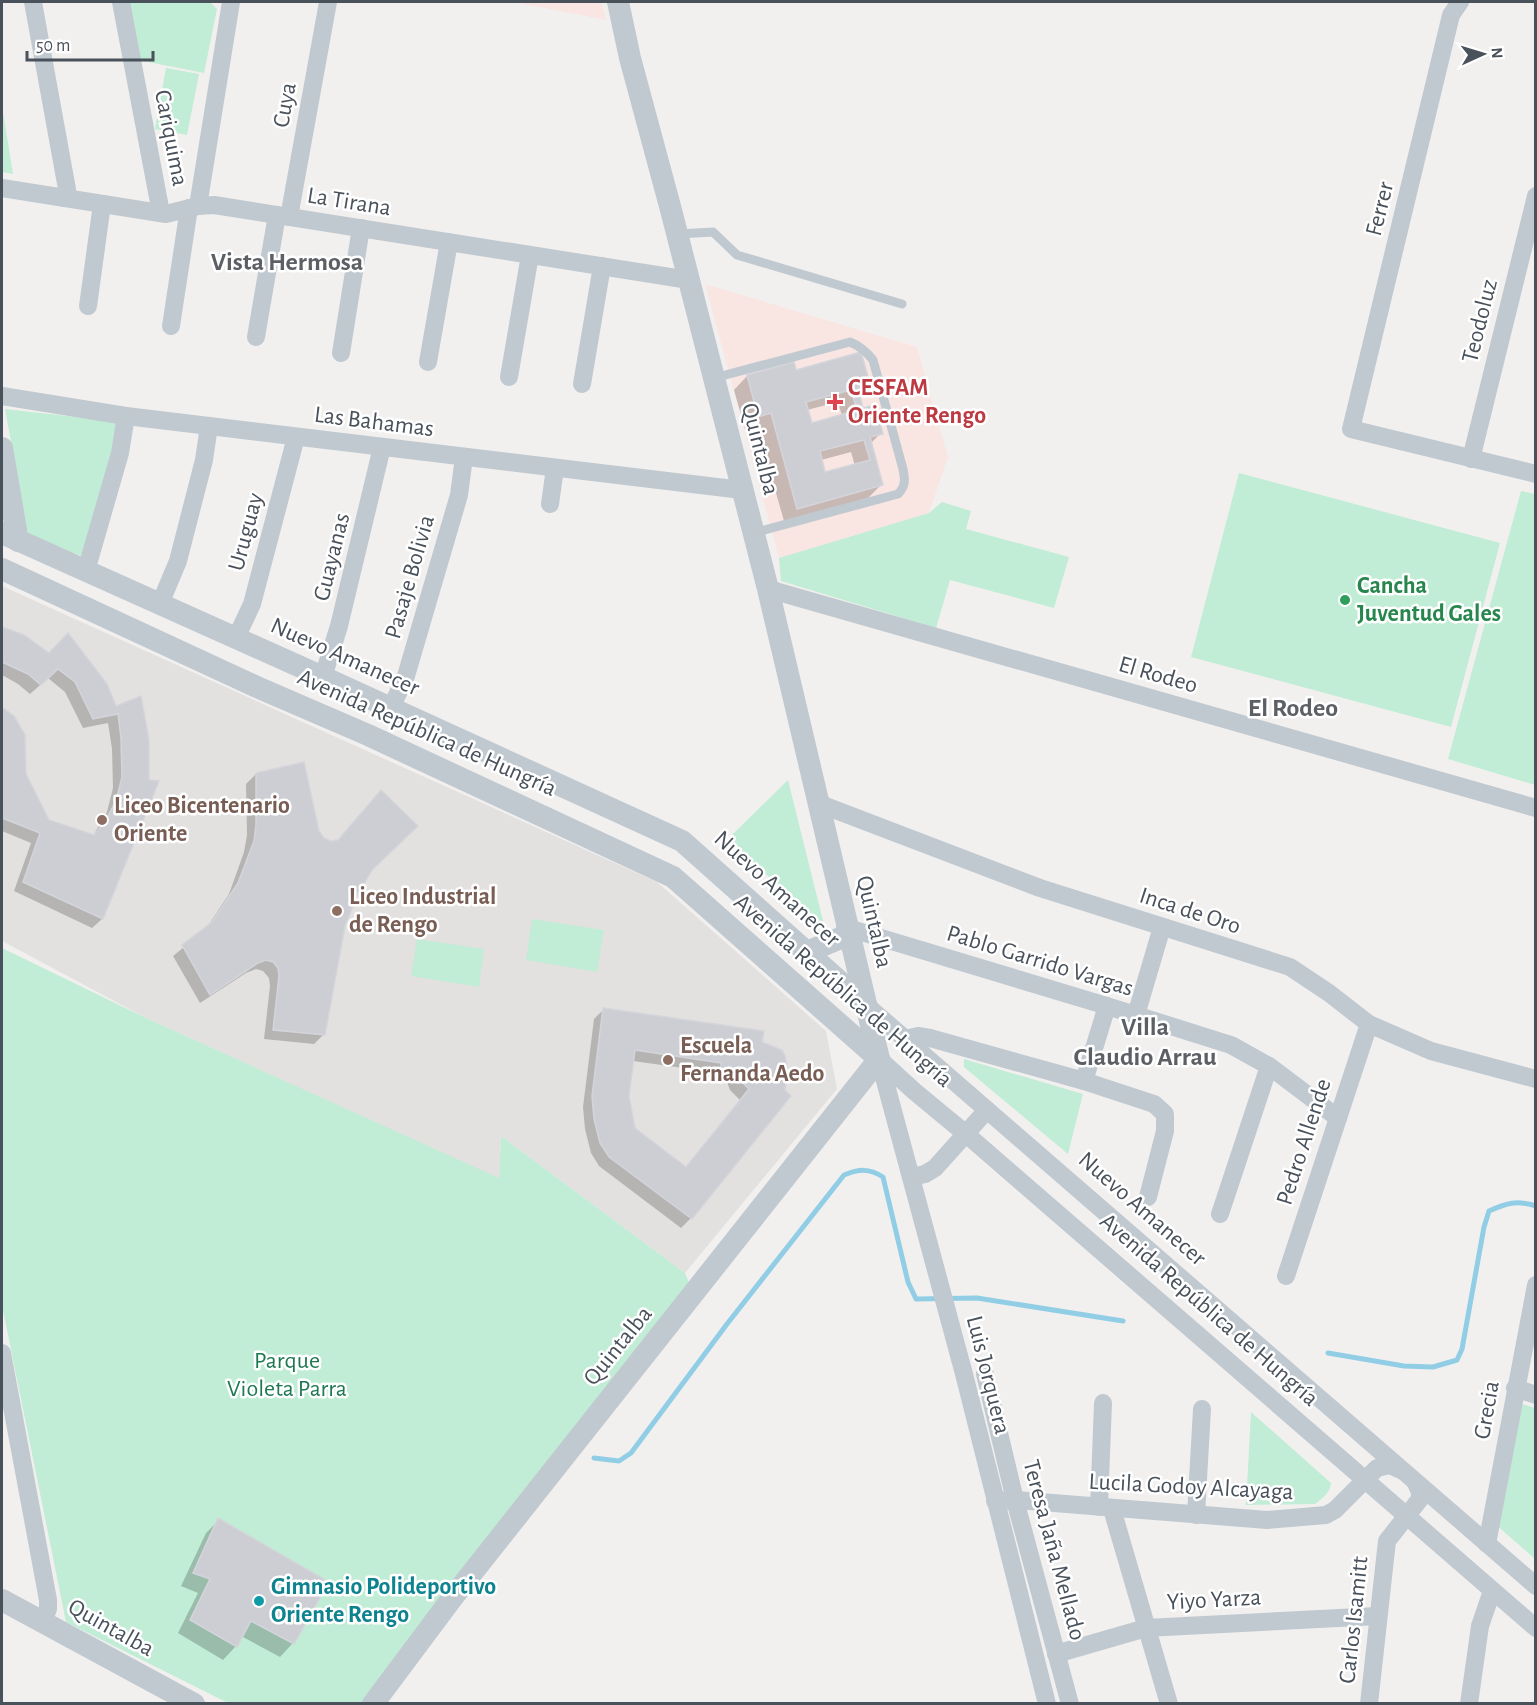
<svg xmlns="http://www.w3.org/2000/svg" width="1537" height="1705" viewBox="0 0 1537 1705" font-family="'Alegreya Sans',sans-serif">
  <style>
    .education { fill: #e3e1e0 }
    .medical { fill: #f9e6e2 }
    .green { fill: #c1ecd5 }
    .shadow { fill: #0003; fill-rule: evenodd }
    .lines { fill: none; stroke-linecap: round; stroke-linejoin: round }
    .stream { stroke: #91cee6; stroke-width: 5 }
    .building { fill: #cdced4; stroke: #d4d5da; stroke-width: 1.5; fill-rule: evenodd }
    .service { stroke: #c1c9d0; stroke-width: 9 }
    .minor { stroke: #c1c9d0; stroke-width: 18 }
    .tertiary { stroke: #c1c9d0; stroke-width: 22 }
    .health-dot { fill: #e0444e; stroke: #fff; stroke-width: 2 }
    .leisure-dot { fill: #2e9e5b; stroke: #fff; stroke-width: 2 }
    .education-dot { fill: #8d6e63; stroke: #fff; stroke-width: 2 }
    .culture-dot { fill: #0f9aa8; stroke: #fff; stroke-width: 2 }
    .labels { text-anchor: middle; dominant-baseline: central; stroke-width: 5; stroke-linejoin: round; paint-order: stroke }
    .street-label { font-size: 24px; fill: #49515b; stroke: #fff }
    .health-label { font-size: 24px; font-weight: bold; fill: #be3a42; stroke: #fff; text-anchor: start }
    .leisure-label { font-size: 24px; font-weight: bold; fill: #27864d; stroke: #fff; text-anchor: start }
    .education-label { font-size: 24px; font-weight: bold; fill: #785e54; stroke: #fff; text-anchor: start }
    .park-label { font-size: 24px; fill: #1e7852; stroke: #fff }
    .culture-label { font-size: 24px; font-weight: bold; fill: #0d838f; stroke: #fff; text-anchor: start }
    .neighbourhood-label { font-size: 26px; font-weight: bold; fill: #5c5f64; stroke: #fff }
  </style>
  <rect width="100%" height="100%" fill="#f2f0ef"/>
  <!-- education -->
  <path class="education" d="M2 586 657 882 826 1031 837 1089 685 1273 501 1136 499 1179 144 1017 2 941Z"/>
  <!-- medical -->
  <g class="medical">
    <path d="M513 2H601L606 20Z"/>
    <path d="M705 284 917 347 948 457 929 513 779 558Z"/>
  </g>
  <!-- green -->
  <g class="green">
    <path d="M129 2H210L217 9 204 73 138 60Z"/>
    <path d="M166 68 199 74 187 135 155 129Z"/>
    <path d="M2 106 13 174 2 172Z"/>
    <path d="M5 409 120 422 82 556 29 539Z"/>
    <path d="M1239 473 1500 543 1451 727 1191 657Z"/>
    <path d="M1521 491 1535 494V785L1448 759Z"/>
    <path d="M942 502 971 511 966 529 1069 557 1054 608 950 580 936 628 781 581 779 558 929 513Z"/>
    <path d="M788 780 824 925 727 840Z"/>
    <path d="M532 919 604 930 597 972 526 960Z"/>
    <path d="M417 939 484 949 479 987 411 976Z"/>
    <path d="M2 948 144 1017 499 1178 501 1136 685 1273 690 1285 371 1703H228L66 1622 2 1305Z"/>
    <path d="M964 1059 1083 1094 1068 1154 964 1067Z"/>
    <path d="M1519 1403 1535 1408V1559L1494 1523Z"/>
    <path d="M1251 1412 1331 1483C1330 1493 1323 1498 1315 1504L1246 1505Z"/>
  </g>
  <!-- shadow -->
  <g class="shadow">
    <path d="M795 371 869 384 858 394 862 410 881 433 870 444 881 485 868 498 784 521 757 426 745 429 734 390 747 376ZM838 402 842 416 811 424 807 410ZM851 452 855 466 824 474 821 460Z"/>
    <path d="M2 630 13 632 115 708 140 698 148 781 157 782 102 919 92 928 14 891 31 843 2 831V709L13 717 24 775 48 821 93 836 107 812 113 788 112 749 108 723 83 728 65 692 48 678 30 694 18 684 2 675Z"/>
    <path d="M256 774 317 832 323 840 370 871 356 896 343 925 324 1034 314 1044 264 1039 270 986 269 978 263 971 256 969 246 973 200 1003 173 956 206 929 229 894 244 852 247 835 246 784Z"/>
    <path d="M604 1009 781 1051 691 1218 681 1228 599 1166 591 1153 585 1129 583 1107 594 1019ZM633 1061 712 1072V1077H725L730 1090 740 1100 685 1168 634 1129 628 1096Z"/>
    <path d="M219 1520 293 1643 280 1657 241 1636 236 1646 223 1660 178 1633 198 1593 181 1586 206 1533Z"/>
  </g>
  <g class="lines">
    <!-- stream -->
    <g class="stream">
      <path d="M1328 1353 1404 1366 1433 1367 1457 1360 1462 1349 1484 1227 1489 1211C1507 1203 1516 1200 1536 1206"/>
      <path d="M594 1458 619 1461 631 1453 727 1324 844 1175C859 1169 869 1168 883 1177L908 1282 916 1299 977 1298 1123 1321"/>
    </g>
  </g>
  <!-- building -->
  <g class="building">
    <path d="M861 352 870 384 858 388 863 408 875 405 883 434 870 437 883 485 797 509 771 413 758 417 747 375 794 362 796 370ZM851 390 857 410 812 423 806 402ZM864 440 870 460 825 472 820 451Z"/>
    <path d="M2 627 24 635 49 653 68 633 107 684 116 706 141 696 149 740V780L159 781 103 919 23 882 40 833 2 818V707L14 716 25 735 26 774 49 820 94 835 104 823 116 801 122 777 121 738 118 714 93 719 75 682 58 669 41 685 28 674 2 662Z"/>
    <path d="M304 762 319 831 324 838 331 841 338 840 381 790 418 826 372 870 357 896 345 926 325 1035 273 1030 279 976 278 968 273 962 266 960 258 963 210 995 182 945 212 922 238 883 254 841 256 824V773Z"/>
    <path d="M603 1008 764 1031 762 1042 782 1050 785 1056 788 1072 785 1090 791 1096 692 1219 609 1157 600 1143 594 1119 592 1096ZM635 1050 721 1063V1068H735L740 1080 749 1089 686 1167 635 1128 629 1096Z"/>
    <path d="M218 1518 329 1582 294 1644 251 1621 237 1647 190 1620 210 1579 193 1573Z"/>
  </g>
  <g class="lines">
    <!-- service -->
    <g class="service">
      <path d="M678 234 713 232 737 255 902 304"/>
      <path d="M714 378 850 342C860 346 866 351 873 360L903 469C905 479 906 486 898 494L753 533"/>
    </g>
    <!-- minor -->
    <g class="minor">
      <path d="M33 2 67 189 64 198"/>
      <path d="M121 2 161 213"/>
      <path d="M1460 2 1451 15 1351 429 1536 474"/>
      <path d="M2 188 166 214 198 206 214 205 689 280"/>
      <path d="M198 206 231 2"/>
      <path d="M289 217 328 2"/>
      <path d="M88 306 102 204"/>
      <path d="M171 326 189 208"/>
      <path d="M256 337 277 215"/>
      <path d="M341 353 361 228"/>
      <path d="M428 362 449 242"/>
      <path d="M509 377 530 255"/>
      <path d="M582 384 602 266"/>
      <path d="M2 396 126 416 742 490"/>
      <path d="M1471 459 1536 196"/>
      <path d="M550 504 555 468"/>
      <path d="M86 571 120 453 126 416"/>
      <path d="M768 589 1536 808"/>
      <path d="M160 604 178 561 204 460 209 426"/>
      <path d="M236 638 252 604 296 437"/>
      <path d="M323 677 339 626 382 447"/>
      <path d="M391 708 406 676 459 495 464 457"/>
      <path d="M820 804 1040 888 1290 967 1329 993 1369 1024 1431 1051 1536 1079"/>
      <path d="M848 928 1107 1006 1231 1045 1269 1066 1338 1118"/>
      <path d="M866 1005 1536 1586"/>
      <path d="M1136 1015 1162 927"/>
      <path d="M905 1039 918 1036 930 1038 1084 1081 1154 1104 1165 1114V1131L1148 1197"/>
      <path d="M879 1059 914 1091 966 1134 1536 1628"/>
      <path d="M879 1059 964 1374 1047 1704"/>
      <path d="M1084 1081 1107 1006"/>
      <path d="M911 1177 925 1174 935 1168 987 1110"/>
      <path d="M1220 1214 1269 1066"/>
      <path d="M1286 1276 1369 1024"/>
      <path d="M2 1353 48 1600V1609L43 1621"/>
      <path d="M985 1374 1015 1500 1070 1704"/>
      <path d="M1515 1388 1536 1395"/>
      <path d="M995 1501 1015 1500 1267 1520 1326 1515 1335 1510 1377 1468 1390 1465 1401 1470"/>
      <path d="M1099 1507 1103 1403"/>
      <path d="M1112 1509 1169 1704"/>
      <path d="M1196 1515 1202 1409"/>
      <path d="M1487 1544 1536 1285"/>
      <path d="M1056 1654 1146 1628 1378 1616"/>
      <path d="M1369 1704 1387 1541 1420 1499V1492L1416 1483"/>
      <path d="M1469 1704 1480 1626 1492 1591"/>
    </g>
    <!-- tertiary -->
    <g class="tertiary">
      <path d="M618 2 630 58 671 210 768 589 879 1059"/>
      <path d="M2 448 18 541"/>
      <path d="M2 533 323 677 682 841 866 1005"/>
      <path d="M2 569 257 687 368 735 673 877 879 1059"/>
      <path d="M807 952 843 937 848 928"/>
      <path d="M2 1600 194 1704"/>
      <path d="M373 1704 453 1597 879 1059"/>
    </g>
  </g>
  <!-- markers -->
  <path class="health-dot" d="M832 393h6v6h6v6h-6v6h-6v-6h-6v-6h6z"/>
  <circle class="leisure-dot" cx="1345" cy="600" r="6"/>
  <g class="education-dot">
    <circle cx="102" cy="820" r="6"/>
    <circle cx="337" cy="911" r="6"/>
    <circle cx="668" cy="1060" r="6"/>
  </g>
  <circle class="culture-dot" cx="259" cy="1601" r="6"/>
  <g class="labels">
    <!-- street labels -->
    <g class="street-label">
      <text transform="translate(285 105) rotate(-80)">Cuya</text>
      <text transform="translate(171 138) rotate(79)">Cariquima</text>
      <text transform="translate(349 202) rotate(9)">La Tirana</text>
      <text transform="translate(1380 209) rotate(-76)">Ferrer</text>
      <text transform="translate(1480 321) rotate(-76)">Teodoluz</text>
      <text transform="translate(374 422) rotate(7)">Las Bahamas</text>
      <text transform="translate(760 449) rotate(76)">Quintalba</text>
      <text transform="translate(246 532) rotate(-75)">Uruguay</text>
      <text transform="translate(332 557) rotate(-76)">Guayanas</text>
      <text transform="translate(410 577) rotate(-74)">Pasaje Bolivia</text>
      <text transform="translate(345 657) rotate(24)">Nuevo Amanecer</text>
      <text transform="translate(1158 675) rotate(16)">El Rodeo</text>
      <text transform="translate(427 733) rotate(24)">Avenida República de Hungría</text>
      <text transform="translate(777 889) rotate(42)">Nuevo Amanecer</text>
      <text transform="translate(1190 911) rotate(18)">Inca de Oro</text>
      <text transform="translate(874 922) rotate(77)">Quintalba</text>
      <text transform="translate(1040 961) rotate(17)">Pablo Garrido Vargas</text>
      <text transform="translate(843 991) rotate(41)">Avenida República de Hungría</text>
      <text transform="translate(1304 1142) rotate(-72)">Pedro Allende</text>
      <text transform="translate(1142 1209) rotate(41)">Nuevo Amanecer</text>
      <text transform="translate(1209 1310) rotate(41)">Avenida República de Hungría</text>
      <text transform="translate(618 1346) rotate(-51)">Quintalba</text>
      <text transform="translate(988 1375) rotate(76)">Luis Jorquera</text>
      <text transform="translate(1487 1410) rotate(-80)">Grecia</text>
      <text transform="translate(1191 1487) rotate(3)">Lucila Godoy Alcayaga</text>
      <text transform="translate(1054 1550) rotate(75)">Teresa Jaña Mellado</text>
      <text transform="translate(1214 1600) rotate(-3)">Yiyo Yarza</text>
      <text transform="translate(1354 1620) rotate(-84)">Carlos Isamitt</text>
      <text transform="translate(111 1628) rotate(29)">Quintalba</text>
    </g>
    <!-- health labels -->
    <g class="health-label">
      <text x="848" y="388">CESFAM<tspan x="848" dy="28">Oriente Rengo</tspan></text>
    </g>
    <!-- leisure labels -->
    <g class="leisure-label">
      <text x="1357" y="586">Cancha<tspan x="1357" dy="28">Juventud Gales</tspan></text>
    </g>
    <!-- education labels -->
    <g class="education-label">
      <text x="114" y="806">Liceo Bicentenario<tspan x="114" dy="28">Oriente</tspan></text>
      <text x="349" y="897">Liceo Industrial<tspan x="349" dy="28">de Rengo</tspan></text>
      <text x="680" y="1046">Escuela<tspan x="680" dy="28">Fernanda Aedo</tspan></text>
    </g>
    <!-- park labels -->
    <g class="park-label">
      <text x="287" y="1361">Parque<tspan x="287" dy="28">Violeta Parra</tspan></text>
    </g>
    <!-- culture labels -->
    <g class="culture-label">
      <text x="271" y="1587">Gimnasio Polideportivo<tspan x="271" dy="28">Oriente Rengo</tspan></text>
    </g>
    <!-- neighbourhood labels -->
    <g class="neighbourhood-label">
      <text x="287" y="262">Vista Hermosa</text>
      <text x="1293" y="708">El Rodeo</text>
      <text x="1145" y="1027">Villa<tspan x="1145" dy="30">Claudio Arrau</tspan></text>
    </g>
  </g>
  <!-- border -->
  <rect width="1537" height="1705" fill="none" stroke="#49515b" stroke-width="6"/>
  <!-- north arrow -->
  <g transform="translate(1483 54) rotate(86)" stroke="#ffffff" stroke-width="4.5" paint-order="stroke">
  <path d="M0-4.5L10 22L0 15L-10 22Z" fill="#49515b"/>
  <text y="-9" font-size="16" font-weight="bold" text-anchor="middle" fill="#49515b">N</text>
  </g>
  <!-- scale -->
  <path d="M27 51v9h126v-9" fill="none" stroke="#49515b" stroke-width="3"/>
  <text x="36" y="51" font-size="18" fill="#49515b" stroke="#ffffff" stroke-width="4.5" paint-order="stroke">50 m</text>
</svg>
